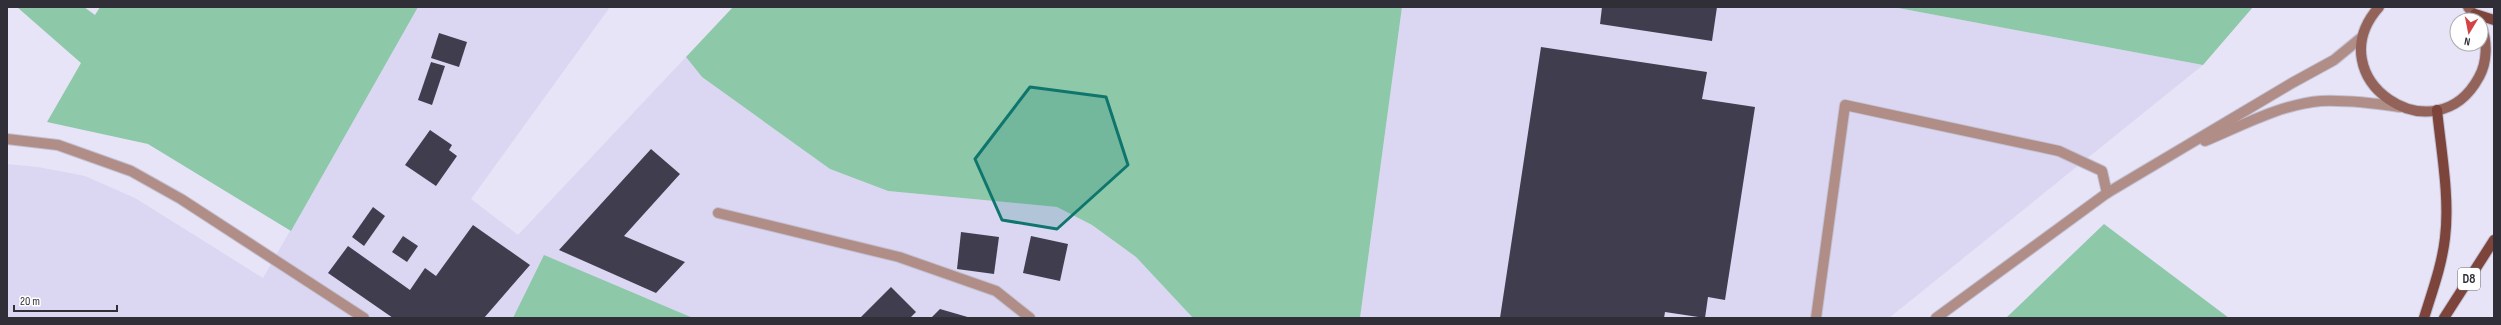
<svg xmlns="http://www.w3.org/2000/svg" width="2501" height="325" viewBox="0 0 2501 325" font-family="'Sofia Sans Condensed',sans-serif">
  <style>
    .built { fill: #dbd7f3 }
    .green { fill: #8dc8a8 }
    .building { fill: #403e4e }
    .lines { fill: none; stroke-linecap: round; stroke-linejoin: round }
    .service-casing { stroke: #c2c0d1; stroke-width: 12 }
    .minor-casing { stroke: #c2c0d1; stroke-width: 12 }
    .secondary-casing { stroke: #c2c0d1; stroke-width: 12 }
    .primary-casing { stroke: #c2c0d1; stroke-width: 12 }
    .service { stroke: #b08e87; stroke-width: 10 }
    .minor { stroke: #b08e87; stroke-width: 10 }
    .secondary { stroke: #93635a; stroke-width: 10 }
    .primary { stroke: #7c443a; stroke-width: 10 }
    .marked { fill: #0f766e; fill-opacity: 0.2; stroke: #0f766e; stroke-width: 3; stroke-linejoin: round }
    .labels { text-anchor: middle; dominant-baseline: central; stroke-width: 4; stroke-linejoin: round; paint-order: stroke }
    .shield { fill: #fff; stroke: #6e6d73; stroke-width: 1 }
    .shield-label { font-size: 13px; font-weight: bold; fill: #302f37 }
  </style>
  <rect width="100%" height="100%" fill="#e7e4f8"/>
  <!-- built -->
  <g class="built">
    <path d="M418 7H610L471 199 518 235 686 57 702 77 830 169 888 191 1057 207 1092 225 1136 257 1193 318H7V164L38 167 85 176 135 198 263 278Z"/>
    <path d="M1402 7H1893L2203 65 1889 318H1360Z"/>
  </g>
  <!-- green -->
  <g class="green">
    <path d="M17 7H84L95 15 100 7H418L291 231 148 144 47 122 81 63Z"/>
    <path d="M733 7H1402L1360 318H1193L1136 257 1092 225 1057 207 888 191 830 169 702 77 686 57Z"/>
    <path d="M1893 7H2253L2203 65Z"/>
    <path d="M2104 224 2229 318H2006Z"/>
    <path d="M544 255 693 318H513Z"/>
  </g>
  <!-- building -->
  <g class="building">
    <path d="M1602 7H1717L1712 41 1600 24Z"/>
    <path d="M439 33 467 42 459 67 431 58Z"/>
    <path d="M1541 47 1707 72 1702 99 1755 107 1725 300 1708 297 1705 318 1665 312 1664 318H1500Z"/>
    <path d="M431 62 445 66 432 105 418 100Z"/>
    <path d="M430 130 452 145 449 150 457 156 436 186 405 165Z"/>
    <path d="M651 149 680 174 624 236 685 262 656 293 559 250Z"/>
    <path d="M373 207 385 216 364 246 352 237Z"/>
    <path d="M473 225 530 265 484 318H393L328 273 348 246 410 290 425 268 436 276Z"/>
    <path d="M961 232 999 237 994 274 957 269Z"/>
    <path d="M403 236 418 246 407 262 392 252Z"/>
    <path d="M1031 236 1068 244 1060 281 1023 273Z"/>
    <path d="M891 287 916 312 910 318H860Z"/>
    <path d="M940 309 971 318H931Z"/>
  </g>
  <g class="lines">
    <defs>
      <g id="service">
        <path d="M718 213 899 257 996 291 1030 318"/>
        <path d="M1816 318 1845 105 2059 151 2102 171 2107 193"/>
      </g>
      <g id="minor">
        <path d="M7 139 58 145 131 171 181 199 364 318"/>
        <path d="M2205 141C2241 126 2281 104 2321 101 2348 100 2373 103 2400 107"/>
        <path d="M1936 318 2107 193 2292 83 2334 60 2362 37"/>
      </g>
      <g id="secondary">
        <path d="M2379 7C2316 78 2435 159 2479 77 2487 63 2488 41 2481 27"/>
        <path d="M2468 7 2478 20"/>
      </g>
      <g id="primary">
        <path d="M2475 14 2494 20"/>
        <path d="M2424 318C2432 292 2442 265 2445 238 2450 198 2441 150 2437 110"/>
        <path d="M2444 318 2494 240"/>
      </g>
    </defs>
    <!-- service casing -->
    <use href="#service" class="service-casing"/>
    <!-- minor casing -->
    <use href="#minor" class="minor-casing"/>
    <!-- secondary casing -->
    <use href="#secondary" class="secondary-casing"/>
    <!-- primary casing -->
    <use href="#primary" class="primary-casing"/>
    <!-- service -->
    <use href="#service" class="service"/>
    <!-- minor -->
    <use href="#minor" class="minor"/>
    <!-- secondary -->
    <use href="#secondary" class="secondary"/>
    <!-- primary -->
    <use href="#primary" class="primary"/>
  </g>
  <!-- marked area -->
  <path class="marked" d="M1030 87 1106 97 1128 165 1057 229 1002 220 975 159Z"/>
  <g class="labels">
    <!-- shield labels -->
    <rect class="shield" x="2458" y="268" width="22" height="22" rx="3"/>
    <g class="shield-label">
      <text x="2469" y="279">D8</text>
    </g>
  </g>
  <!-- border -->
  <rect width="2501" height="325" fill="none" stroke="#302f37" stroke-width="16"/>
  <!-- north arrow -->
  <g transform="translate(2469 32) rotate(190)"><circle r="19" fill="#ffffff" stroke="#acacaf"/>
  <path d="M0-3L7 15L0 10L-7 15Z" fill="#d24344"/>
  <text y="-6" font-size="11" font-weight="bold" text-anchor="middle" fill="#302f37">N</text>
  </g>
  <!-- scale -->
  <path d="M14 305v6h103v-6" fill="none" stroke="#302f37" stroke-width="2"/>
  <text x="20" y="305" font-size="12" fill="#302f37" stroke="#ffffff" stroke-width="3" paint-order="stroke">20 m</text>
</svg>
